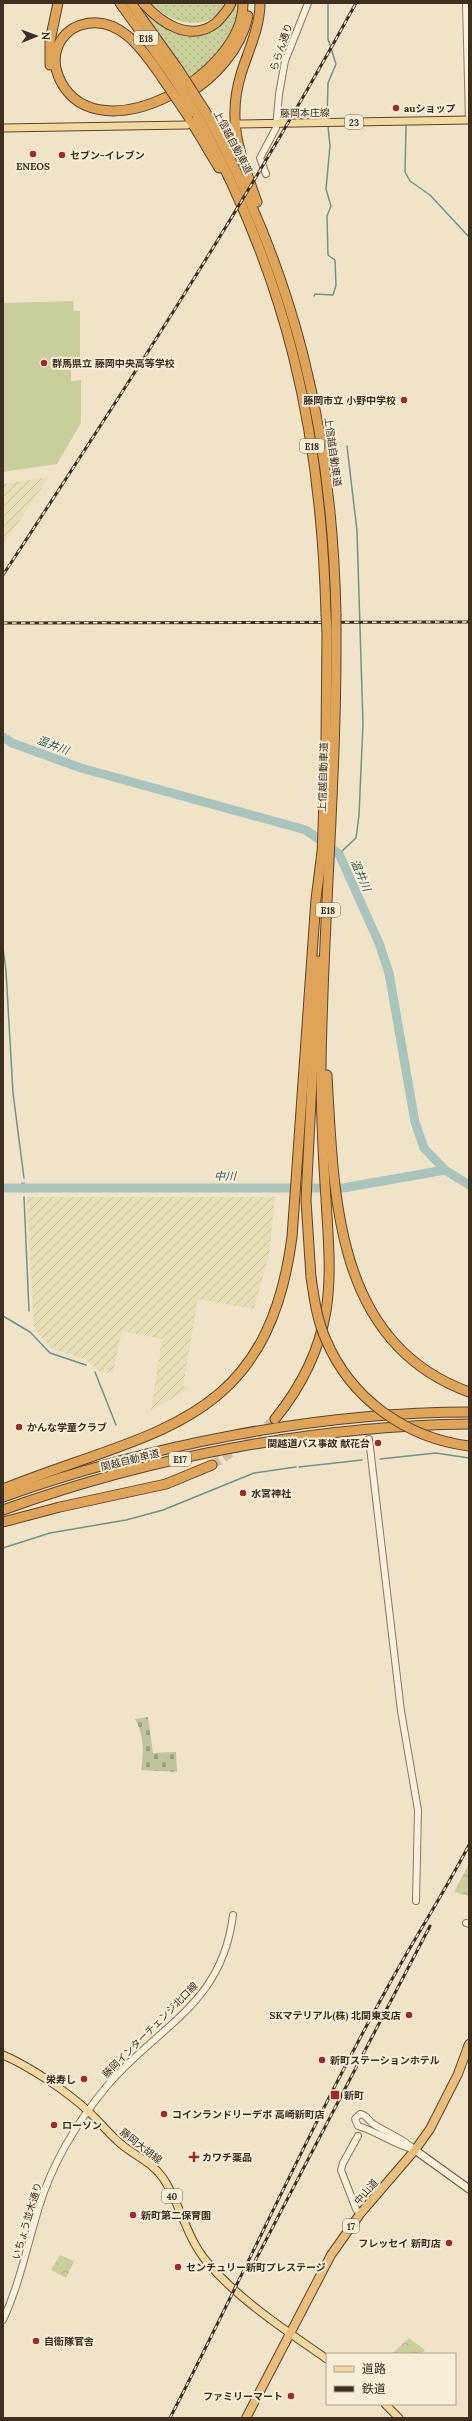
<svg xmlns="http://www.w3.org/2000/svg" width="472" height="2421" viewBox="0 0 472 2421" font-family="Lora,'Noto Sans JP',serif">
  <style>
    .farmland { fill: url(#farmland-furrows) }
    .grass { fill: url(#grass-dots) }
    .forest { fill: url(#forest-crowns) }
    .cemetery { fill: url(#cemetery-stones) }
    .pitch { fill: #c9cf9b }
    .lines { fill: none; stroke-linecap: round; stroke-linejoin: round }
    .stream { stroke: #6f938a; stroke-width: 1.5 }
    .river { stroke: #a9c4bc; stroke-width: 9 }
    .primary-tunnel { stroke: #ccc0a6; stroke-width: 7; stroke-dasharray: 7 3.5; stroke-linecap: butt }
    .motorway-tunnel { stroke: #ccc0a6; stroke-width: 9; stroke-dasharray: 9 4.5; stroke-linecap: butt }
    .tertiary-casing { stroke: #8d765c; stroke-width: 8 }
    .secondary-casing { stroke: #6f573f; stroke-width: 9 }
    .primary-casing { stroke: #5b4430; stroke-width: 9 }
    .trunk-casing { stroke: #5b4430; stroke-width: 10 }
    .motorway-casing { stroke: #5b4430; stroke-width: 11 }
    .tertiary { stroke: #faf1dc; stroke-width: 6 }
    .secondary { stroke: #faf1dc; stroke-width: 7 }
    .primary { stroke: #f3d9a0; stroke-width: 7 }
    .trunk { stroke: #eabe7c; stroke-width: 8 }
    .motorway { stroke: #e0a458; stroke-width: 9 }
    .rail-casing { stroke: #3d2e20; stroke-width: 3 }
    .rail { stroke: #f7eed8; stroke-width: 1.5; stroke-dasharray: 4.5; stroke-linecap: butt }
    .motorway-bridge-casing { stroke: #5b4430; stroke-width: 11; stroke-linecap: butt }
    .motorway-bridge { stroke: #e0a458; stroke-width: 9 }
    .poi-dot { fill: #9e2a2b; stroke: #f7eed8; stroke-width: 1.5 }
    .labels { text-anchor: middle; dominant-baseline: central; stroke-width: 4; stroke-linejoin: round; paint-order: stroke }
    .shield { fill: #f7eed8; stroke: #756857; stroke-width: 1 }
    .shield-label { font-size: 9px; font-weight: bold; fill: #3d2e20 }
    .street-label { font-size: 10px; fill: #3d2e20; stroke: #f7eed8 }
    .poi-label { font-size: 10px; font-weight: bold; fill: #3d2e20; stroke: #f7eed8; text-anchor: start }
    .water-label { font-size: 11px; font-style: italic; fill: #2f5d5a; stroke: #f7eed8 }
  </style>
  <defs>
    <pattern id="farmland-furrows" width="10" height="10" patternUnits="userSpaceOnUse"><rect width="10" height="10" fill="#e6deb5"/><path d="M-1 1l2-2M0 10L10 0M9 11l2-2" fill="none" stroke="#c6bf9b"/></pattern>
    <pattern id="grass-dots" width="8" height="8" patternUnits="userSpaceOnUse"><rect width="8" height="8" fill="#c9cf9b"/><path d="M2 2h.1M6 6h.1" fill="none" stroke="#aeb285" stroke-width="1.8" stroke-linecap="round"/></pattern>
    <pattern id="forest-crowns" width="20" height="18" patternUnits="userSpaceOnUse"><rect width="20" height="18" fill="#c9cf9b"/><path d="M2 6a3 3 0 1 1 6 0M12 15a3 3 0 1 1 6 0" fill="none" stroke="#aeb285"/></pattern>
    <pattern id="cemetery-stones" width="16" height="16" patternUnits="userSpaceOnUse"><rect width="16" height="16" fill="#bfc49a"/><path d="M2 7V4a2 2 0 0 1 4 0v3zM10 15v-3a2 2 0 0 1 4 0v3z" fill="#9ca07d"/></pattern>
  </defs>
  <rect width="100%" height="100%" fill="#f0e4c8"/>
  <!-- farmland -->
  <g class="farmland">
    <path d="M49 477 3 545V484Z"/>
    <path d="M27 1197H275L269 1255 254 1309 198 1299 183 1386 190 1388 151 1411 162 1339 122 1331 113 1373 100 1372 86 1360 52 1349 34 1328Z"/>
  </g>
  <!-- grass -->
  <g class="grass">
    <path d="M137 3C163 22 164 37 203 34L234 3H240C236 37 214 56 191 79Z"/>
    <path d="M150 3H224L218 16C193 30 170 21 150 3Z"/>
  </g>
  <!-- forest -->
  <g class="forest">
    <path d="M469 1864V1896L454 1892Z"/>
    <path d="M60 2255 74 2261 66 2278 51 2270Z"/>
    <path d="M409 2338 425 2350 421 2354H392Z"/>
  </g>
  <!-- cemetery -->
  <path class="cemetery" d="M148 1717 153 1753 176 1752 177 1772 141 1770C144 1752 144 1735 135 1719Z"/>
  <!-- pitch -->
  <path class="pitch" d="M73 301 74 311H80V370H71V381L81 380V423L57 464 3 472V303Z"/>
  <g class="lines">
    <!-- stream -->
    <g class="stream">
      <path d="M327 120 328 83 336 64 328 39V3"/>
      <path d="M406 126 405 172 410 181 430 195 469 237"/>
      <path d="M314 296 315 294 333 295 336 285 335 260 328 255 327 216 331 206 326 189 330 146 328 126"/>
      <path d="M339 854 356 838 359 815 363 724 357 531 347 446"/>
      <path d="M3 948 6 971 13 1093 24 1178"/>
      <path d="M22 1183V1188"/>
      <path d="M24 1183V1192"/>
      <path d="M24 1197 29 1311"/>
      <path d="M3 1316 30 1332 50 1353 86 1365"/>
      <path d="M95 1372 116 1425"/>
      <path d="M380 1459 436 1453 469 1458"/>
      <path d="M299 1467 362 1460"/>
      <path d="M3 1548 50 1533 126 1520 163 1510 254 1473 296 1467"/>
    </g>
    <!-- river -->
    <g class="river">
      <path d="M3 737 12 743 81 768 306 830 339 854 379 943 389 973 415 1122 424 1148 445 1170 469 1185"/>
      <path d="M3 1188H343L445 1170"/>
    </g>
    <!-- primary-tunnel -->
    <path class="primary-tunnel" d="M208 125 238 124"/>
    <!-- motorway-tunnel -->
    <path class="motorway-tunnel" d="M212 1465 249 1441 275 1419"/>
    <defs>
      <g id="tertiary">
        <path d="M466 3 469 120"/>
        <path d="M266 174 260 158 276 128 279 94 285 61 308 3"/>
        <path d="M369 1439 401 1711 418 1810 416 1901"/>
        <path d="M466 1923 469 1924"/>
        <path d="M360 2114C367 2115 367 2119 372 2123 386 2133 403 2138 415 2150 395 2145 378 2132 358 2126L355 2119Z"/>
        <path d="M358 2136 343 2163 341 2170 356 2209 360 2214"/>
        <path d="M3 2320C20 2283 27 2246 39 2207 52 2164 78 2121 107 2086 159 2025 222 2005 233 1915"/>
      </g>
      <path id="secondary" d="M415 2150 469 2189"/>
      <g id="primary">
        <path d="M238 124 469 120"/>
        <path d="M3 128 187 125"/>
        <path d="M3 2055C29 2066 68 2092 89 2112 100 2122 109 2134 121 2144 135 2156 152 2162 163 2178 181 2205 186 2237 207 2262 239 2300 285 2330 327 2359"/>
        <path d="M385 2404 399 2418"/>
      </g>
      <path id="trunk" d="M246 2418 331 2255 360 2214 415 2150 430 2129 458 2074 469 2044"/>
      <g id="motorway">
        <path d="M120 3 171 74"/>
        <path d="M131 3 178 69"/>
        <path d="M143 3C161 23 190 43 216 23 222 17 228 11 231 3"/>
        <path d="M50 65V41L58 3"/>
        <path d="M163 79C145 53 120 13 81 25 70 28 60 38 57 49 53 60 56 72 61 82 100 155 244 75 243 3"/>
        <path d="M186 95C215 78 241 49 248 16"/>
        <path d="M205 111C295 274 332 428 336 614"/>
        <path d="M197 115C287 278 321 429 326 614"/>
        <path d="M188 116 219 168"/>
        <path d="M257 202C241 157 226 123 241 74 248 51 260 28 260 3"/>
        <path d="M322 858 326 739 327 632"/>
        <path d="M327 1075C334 1196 334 1343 469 1392"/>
        <path d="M311 1277 306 1200 318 961"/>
        <path d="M275 1419C301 1387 319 1352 326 1311 332 1274 328 1236 326 1199 323 1155 321 1110 321 1066 323 921 337 776 336 631"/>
        <path d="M3 1489C152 1429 267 1428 292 1237L316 899 322 852"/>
        <path d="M3 1497C146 1446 317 1412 469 1412"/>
        <path d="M3 1510C149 1457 314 1426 469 1424"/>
        <path d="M3 1522 60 1507 166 1484 212 1465"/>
      </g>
    </defs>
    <!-- tertiary casing -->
    <use href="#tertiary" class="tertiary-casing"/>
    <!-- secondary casing -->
    <use href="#secondary" class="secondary-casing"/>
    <!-- primary casing -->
    <use href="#primary" class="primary-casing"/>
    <!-- trunk casing -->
    <use href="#trunk" class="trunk-casing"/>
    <!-- motorway casing -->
    <use href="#motorway" class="motorway-casing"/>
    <!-- tertiary -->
    <use href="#tertiary" class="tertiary"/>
    <!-- secondary -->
    <use href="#secondary" class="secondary"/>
    <!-- primary -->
    <use href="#primary" class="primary"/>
    <!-- trunk -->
    <use href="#trunk" class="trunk"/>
    <!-- motorway -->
    <use href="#motorway" class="motorway"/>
    <defs>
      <g id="rail">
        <path d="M3 575C126 388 248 200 356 3"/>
        <path d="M3 623 469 622"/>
        <path d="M255 2261 430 1926"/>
        <path d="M170 2418C243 2277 308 2131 385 1992 412 1942 443 1895 469 1845"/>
      </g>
    </defs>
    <!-- rail casing -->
    <use href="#rail" class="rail-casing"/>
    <!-- rail -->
    <use href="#rail" class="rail"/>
    <defs>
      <g id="motorway-bridge">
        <path d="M178 69 205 111"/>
        <path d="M171 74 197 115"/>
        <path d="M163 79 188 116"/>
        <path d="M326 614 327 632"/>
        <path d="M336 614V631"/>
        <path d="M311 1277C314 1298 317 1320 326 1340 351 1399 406 1438 469 1446"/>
      </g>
    </defs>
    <!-- motorway-bridge casing -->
    <use href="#motorway-bridge" class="motorway-bridge-casing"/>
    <!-- motorway-bridge -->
    <use href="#motorway-bridge" class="motorway-bridge"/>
  </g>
  <!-- markers -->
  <g class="poi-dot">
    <circle cx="396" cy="108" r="4"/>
    <circle cx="33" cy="154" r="4"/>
    <circle cx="62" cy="155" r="4"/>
    <circle cx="44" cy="363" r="4"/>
    <circle cx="404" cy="400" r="4"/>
    <circle cx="19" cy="1427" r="4"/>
    <circle cx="378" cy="1443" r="4"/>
    <circle cx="243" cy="1493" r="4"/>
    <circle cx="409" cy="2015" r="4"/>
    <circle cx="322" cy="2060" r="4"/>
    <circle cx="84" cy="2079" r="4"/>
    <rect x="330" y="2090" width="10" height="10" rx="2"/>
    <circle cx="164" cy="2114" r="4"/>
    <circle cx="54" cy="2125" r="4"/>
    <path d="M192 2151h4v4h4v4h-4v4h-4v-4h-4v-4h4z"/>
    <circle cx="133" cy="2215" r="4"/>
    <circle cx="449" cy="2243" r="4"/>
    <circle cx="178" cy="2267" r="4"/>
    <circle cx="36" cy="2341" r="4"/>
    <circle cx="291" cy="2396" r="4"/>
  </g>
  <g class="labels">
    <!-- shield labels -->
    <g class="shield">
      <rect x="134" y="31" width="24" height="14" rx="3"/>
      <rect x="345" y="115" width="18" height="14" rx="3"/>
      <rect x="300" y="439" width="24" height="14" rx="3"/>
      <rect x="316" y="903" width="24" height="14" rx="3"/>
      <rect x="169" y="1452" width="22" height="14" rx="3"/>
      <rect x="162" y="2189" width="20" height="14" rx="3"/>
      <rect x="343" y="2219" width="16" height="14" rx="3"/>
    </g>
    <g class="shield-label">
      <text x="146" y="38">E18</text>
      <text x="354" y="122">23</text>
      <text x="312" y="446">E18</text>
      <text x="328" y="910">E18</text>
      <text x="180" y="1459">E17</text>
      <text x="172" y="2196">40</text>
      <text x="351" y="2226">17</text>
    </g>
    <!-- street labels -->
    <g class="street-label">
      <text transform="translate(281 47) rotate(-71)">ららん通り</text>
      <text transform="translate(305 113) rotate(-1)">藤岡本庄線</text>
      <text transform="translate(233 142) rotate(62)">上信越自動車道</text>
      <text transform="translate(333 452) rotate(82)">上信越自動車道</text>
      <text transform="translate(323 777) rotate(-88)">上信越自動車道</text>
      <text transform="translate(130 1460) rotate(-14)">関越自動車道</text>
      <text transform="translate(150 2030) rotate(-45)">藤岡インターチェンジ北口線</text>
      <text transform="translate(141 2146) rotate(38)">藤岡大胡線</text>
      <text transform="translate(366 2192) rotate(-49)">中山道</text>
      <text transform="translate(27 2221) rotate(-73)">いちょう並木通り</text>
    </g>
    <!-- poi labels -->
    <g class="poi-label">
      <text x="404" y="108">auショップ</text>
      <text x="70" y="155">セブン-イレブン</text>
      <text x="33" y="166" text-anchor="middle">ENEOS</text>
      <text x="52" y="363">群馬県立 藤岡中央高等学校</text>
      <text x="396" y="400" text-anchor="end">藤岡市立 小野中学校</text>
      <text x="27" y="1427">かんな学童クラブ</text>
      <text x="370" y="1443" text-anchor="end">関越道バス事故 献花台</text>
      <text x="251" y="1493">水宮神社</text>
      <text x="401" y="2015" text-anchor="end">SKマテリアル(株) 北関東支店</text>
      <text x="330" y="2060">新町ステーションホテル</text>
      <text x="76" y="2079" text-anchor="end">栄寿し</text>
      <text x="344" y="2095">新町</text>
      <text x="172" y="2114">コインランドリーデポ 高崎新町店</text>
      <text x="62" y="2125">ローソン</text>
      <text x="202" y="2157">カワチ薬品</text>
      <text x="141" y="2215">新町第二保育園</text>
      <text x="441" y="2243" text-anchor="end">フレッセイ 新町店</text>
      <text x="186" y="2267">センチュリー新町プレステージ</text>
      <text x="44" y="2341">自衛隊官舎</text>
      <text x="283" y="2396" text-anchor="end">ファミリーマート</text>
    </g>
    <!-- water labels -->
    <g class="water-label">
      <text transform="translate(53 745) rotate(20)">温井川</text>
      <text transform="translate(361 875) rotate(67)">温井川</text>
      <text x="225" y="1176">中川</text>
    </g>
  </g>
  <!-- border -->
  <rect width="472" height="2421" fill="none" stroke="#3d2e20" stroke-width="8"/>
  <!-- legend -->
  <rect x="326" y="2353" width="130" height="52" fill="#f7eed8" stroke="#ada18e"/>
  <rect x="334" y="2366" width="20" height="6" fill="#f3d9a0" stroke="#ada18e"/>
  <text x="362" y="2373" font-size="12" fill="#3d2e20">道路</text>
  <rect x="334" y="2386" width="20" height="6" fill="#3d2e20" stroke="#ada18e"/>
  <text x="362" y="2393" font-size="12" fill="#3d2e20">鉄道</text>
  <!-- north arrow -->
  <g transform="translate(36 36) rotate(89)" stroke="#f7eed8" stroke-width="3" paint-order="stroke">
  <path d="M0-3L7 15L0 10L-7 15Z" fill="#3d2e20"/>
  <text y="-6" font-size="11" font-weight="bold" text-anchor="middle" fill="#3d2e20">N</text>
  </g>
</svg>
